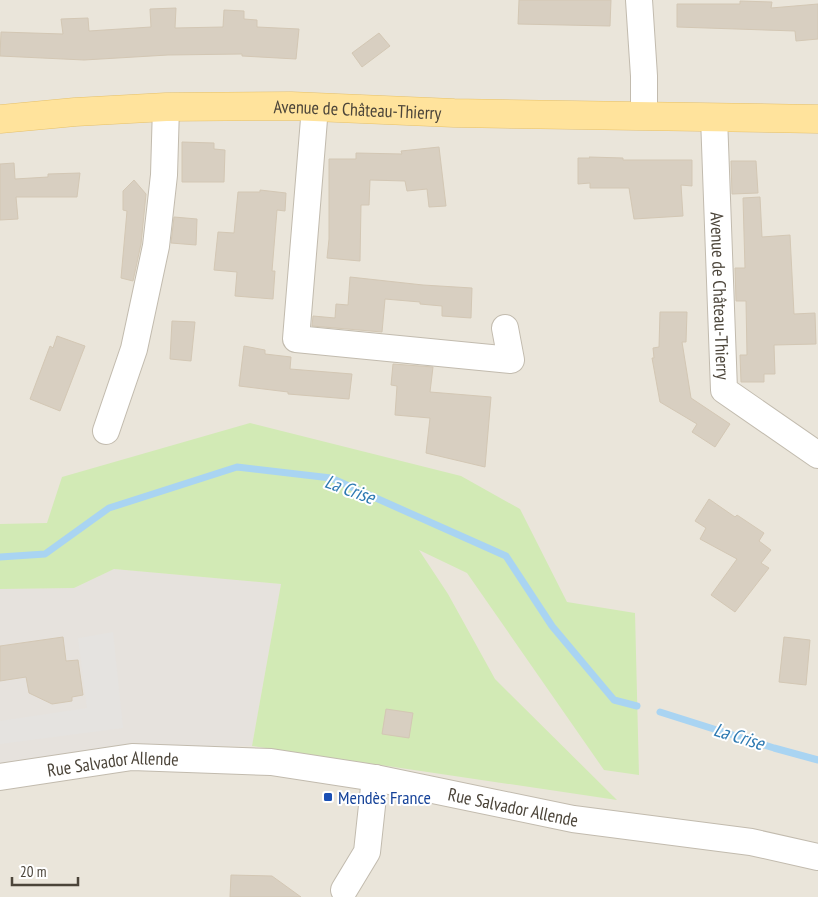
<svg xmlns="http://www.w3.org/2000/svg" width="818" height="897" viewBox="0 0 818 897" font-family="'PT Sans Narrow',sans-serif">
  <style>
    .residential { fill: #eae5da }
    .industrial { fill: #e6e2dd }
    .green { fill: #d2eab5 }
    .parking { fill: #e5e3e0 }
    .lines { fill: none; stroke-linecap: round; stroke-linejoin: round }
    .stream { stroke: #a9d4f2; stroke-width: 7 }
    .building { fill: #d8cfc1; stroke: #d3c7b4 }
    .minor-casing { stroke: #c2bbae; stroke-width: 28 }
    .primary-casing { stroke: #e6c16a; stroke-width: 29 }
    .minor { stroke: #fff; stroke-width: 26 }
    .primary { stroke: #ffe39c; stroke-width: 28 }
    .transit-dot { fill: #1a4fb4; stroke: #fff; stroke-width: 2 }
    .labels { text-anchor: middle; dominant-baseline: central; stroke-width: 4; stroke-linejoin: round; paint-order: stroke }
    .street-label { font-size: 18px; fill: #4b4439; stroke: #fff }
    .transit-label { font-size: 18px; fill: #164399; stroke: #fff; text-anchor: start }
    .water-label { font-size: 19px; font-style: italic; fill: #2e7ab2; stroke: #fff }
  </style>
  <rect width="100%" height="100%" fill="#f6f3ec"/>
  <!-- residential -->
  <rect class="residential" x="0" y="0" width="818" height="897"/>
  <!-- industrial -->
  <path class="industrial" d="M114 569 281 584 252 746 108 747 0 764V589L74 588Z"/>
  <!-- green -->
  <path class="green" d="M250 423 461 476 520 509 567 602 635 613 639 775 604 770 467 573 419 550 448 594 495 679 617 800 252 746 281 584 114 569 74 588 0 589V524L47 523 62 477Z"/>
  <!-- parking -->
  <path class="parking" d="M113 632 123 728 0 744V721L87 708 78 638Z"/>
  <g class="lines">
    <!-- stream -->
    <g class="stream">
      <path d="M0 557 45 554 109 508 237 467 331 478 506 556 552 626 614 700 637 706"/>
      <path d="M660 712 774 748 818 760"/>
    </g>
  </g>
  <!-- building -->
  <g class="building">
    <path d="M519 0H611L610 26 518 24Z"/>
    <path d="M740 1 772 2 771 8 818 4V39L796 41 795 31 677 27V4H740Z"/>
    <path d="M176 8 175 28 223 27 224 10 244 11V19L257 20V27L299 29 296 59 242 56V54L168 55 84 60 0 56 1 32 63 34 61 19 88 18 89 31 151 27 150 9Z"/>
    <path d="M379 33 390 46 362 67 352 53Z"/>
    <path d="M182 142 214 143V149L225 150 224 182H182Z"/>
    <path d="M439 147 446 206 429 207 427 189 407 191 405 181 370 180 369 205H361L360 261 327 258 329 239V159H356V153L402 154 401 151Z"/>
    <path d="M589 157 623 158V160H692V186L681 185 683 216 634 219 629 188H590V183L578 184V158H590Z"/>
    <path d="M731 161H756L758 193 732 194Z"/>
    <path d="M14 163 15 179 48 177V174L80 173 77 197H16L18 219 0 220V164Z"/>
    <path d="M134 180 146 194 141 244 133 281 121 278 127 211 123 210V191Z"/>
    <path d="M260 190 286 193 285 211 277 210 272 271H275L273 299 235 296 237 272 214 270 218 232 234 233 238 192H260Z"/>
    <path d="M760 197 762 237 790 235 794 314 815 313 816 344 774 345 775 374H764V382H741L740 355H747L746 301H736L735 268H745L743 198Z"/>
    <path d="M174 217 197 219 196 245 171 243Z"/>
    <path d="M350 277 423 285 472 288 471 318 442 316V306L420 304V302L385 299 382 332 312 326 313 316 335 318 336 304 348 305Z"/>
    <path d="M660 312H687L686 342H682L691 398 730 424 715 447 692 432 697 424 660 402 652 358H654L653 348 659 347Z"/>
    <path d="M172 321 195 322 191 361 170 359Z"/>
    <path d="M57 336 85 346 60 411 30 399 50 346 53 348Z"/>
    <path d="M244 346 265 350V354L291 357 290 369 352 374 349 399 288 394V392L239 386Z"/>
    <path d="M393 364 433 367 430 392 491 397 485 467 426 453 430 418 395 415 397 386 391 385Z"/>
    <path d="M709 499 735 517 737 515 764 533 759 541 771 550 761 563 769 568 735 612 711 595 737 559 700 539 706 528 695 521Z"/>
    <path d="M63 637 66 661 78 660 83 695 72 697V701L52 704 29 693 26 677 0 681V646Z"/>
    <path d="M784 637 810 640 806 685 779 682Z"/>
    <path d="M386 709 413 713 409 738 382 734Z"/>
    <path d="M231 875 272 876 301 897H230Z"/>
  </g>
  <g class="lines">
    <defs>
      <g id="minor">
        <path d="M639 0 644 76V115"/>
        <path d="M315 107 296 339 511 360 505 328"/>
        <path id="s1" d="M714 117 724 390 818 455"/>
        <path d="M106 431 134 349 156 246 164 175 166 107"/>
        <path id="s2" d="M0 777 132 757 271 762 375 778 573 819 751 842 818 857"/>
        <path d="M344 890 367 852 375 778"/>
      </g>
      <g id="primary">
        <path id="s3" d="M0 119 75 112 166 107 291 106 454 113 818 119"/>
      </g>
    </defs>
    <!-- minor casing -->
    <use href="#minor" class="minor-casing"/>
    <!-- primary casing -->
    <use href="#primary" class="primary-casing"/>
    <!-- minor -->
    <use href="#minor" class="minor"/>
    <!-- primary -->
    <use href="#primary" class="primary"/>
  </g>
  <!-- markers -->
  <rect class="transit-dot" x="323" y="792" width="10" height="10" rx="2.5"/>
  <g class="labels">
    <!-- street labels -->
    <g class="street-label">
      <text stroke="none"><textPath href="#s3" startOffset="358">Avenue de Château-Thierry</textPath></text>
      <text stroke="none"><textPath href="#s1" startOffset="179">Avenue de Château-Thierry</textPath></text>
      <text stroke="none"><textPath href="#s2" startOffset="114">Rue Salvador Allende</textPath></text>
      <text stroke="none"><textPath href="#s2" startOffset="519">Rue Salvador Allende</textPath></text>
    </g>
    <!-- transit labels -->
    <g class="transit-label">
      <text x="338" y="797">Mendès France</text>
    </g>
    <!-- water labels -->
    <g class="water-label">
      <text transform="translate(350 489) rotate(20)">La Crise</text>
      <text transform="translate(739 736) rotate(17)">La Crise</text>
    </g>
  </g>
  <!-- scale -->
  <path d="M12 877v8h66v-8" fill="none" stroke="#4b4439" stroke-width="2.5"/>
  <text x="20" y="877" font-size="15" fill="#4b4439" stroke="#ffffff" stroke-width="4" paint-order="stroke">20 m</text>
</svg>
